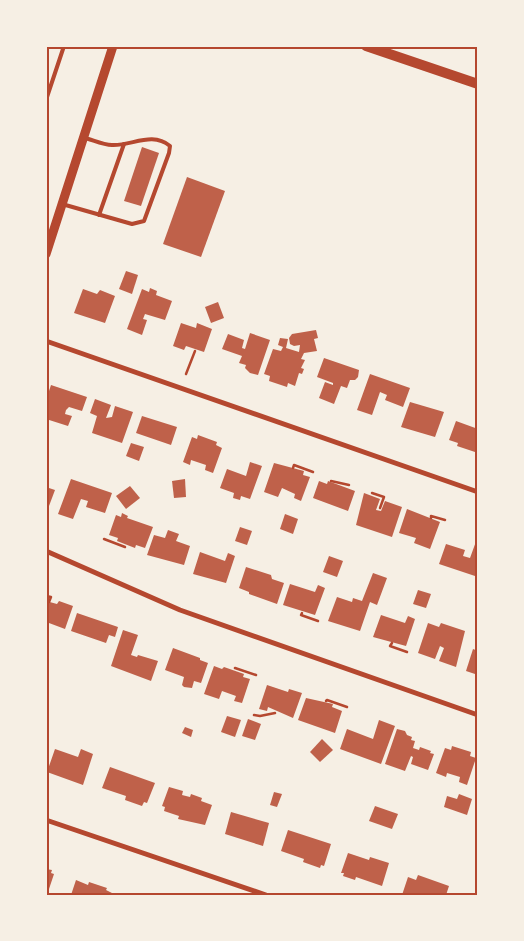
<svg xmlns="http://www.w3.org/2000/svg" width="524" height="941" viewBox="0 0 524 941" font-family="'Exo 2',sans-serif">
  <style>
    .building { fill: #bf614a }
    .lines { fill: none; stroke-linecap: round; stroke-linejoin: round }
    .path { stroke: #b5482f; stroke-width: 2.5 }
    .service { stroke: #b5482f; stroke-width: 4 }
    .minor { stroke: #b5482f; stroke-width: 5 }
    .tertiary { stroke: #b5482f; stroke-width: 9 }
    .secondary { stroke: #b5482f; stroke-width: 10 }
    .neatline { fill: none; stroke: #b5482f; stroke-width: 2 }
  </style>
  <rect width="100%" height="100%" fill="#f6efe4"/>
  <!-- building -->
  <g class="building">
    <path d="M142 147 159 153 141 206 124 201Z"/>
    <path d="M187 177 225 191 201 257 163 244Z"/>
    <path d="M126 271 138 275 132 294 119 289Z"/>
    <path d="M150 288 157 291 156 295 172 301 165 320 145 314 143 319 147 320 142 335 127 329 142 289 149 292Z"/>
    <path d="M83 289 97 294 100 290 115 296 105 323 74 313Z"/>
    <path d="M218 302 224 318 211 323 205 307Z"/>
    <path d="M181 323 196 328 197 323 212 329 204 352 186 346 184 350 173 346Z"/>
    <path d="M316 330 318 338 314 339 317 351 304 353 301 359 305 360 301 368 304 369 302 374 299 373 295 386 288 383 287 387 269 381 270 376 264 374 273 349 281 351 283 347 278 345 280 338 288 339 286 348 299 352 300 345 294 346 290 344 289 338 292 334Z"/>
    <path d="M250 333 270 340 258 375 250 373 245 368 246 365 239 363 242 356 222 349 228 334 244 340 242 348 245 349Z"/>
    <path d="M324 358 359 370 358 377 355 380H350L347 388 341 386 334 404 319 398 325 382 333 385V383L317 377Z"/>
    <path d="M370 374 410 388 403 407 385 400 387 395 380 392 372 415 357 410Z"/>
    <path d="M51 385 87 397 82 411 69 407 66 410 65 414 72 416 68 426 46 419V390L49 391Z"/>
    <path d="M95 399 111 405 106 418 112 417 115 406 133 412 122 443 92 433 97 416 90 413Z"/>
    <path d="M410 402 444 412 435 437 401 427Z"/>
    <path d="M142 416 177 427 171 445 136 433Z"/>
    <path d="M456 421 478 429V453L457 446 458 443 449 440Z"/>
    <path d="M198 435 217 442 216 445 222 448 213 473 205 470 206 465 191 460 190 465 183 462 192 437 197 439Z"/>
    <path d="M131 443 144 447 139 461 126 456Z"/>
    <path d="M250 462 262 466 250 499 241 496 240 500 233 498 234 493 220 488 227 469 246 476Z"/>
    <path d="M274 463 304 471 303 475 310 477 301 501 294 498 295 494 282 488 278 497 264 492Z"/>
    <path d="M71 479 112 493 105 513 86 507 88 501 81 499 73 519 58 514Z"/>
    <path d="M185 479 186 497 174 498 172 481Z"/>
    <path d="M319 481 327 484 328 481 355 491 348 511 313 498Z"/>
    <path d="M130 486 140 498 126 509 116 496Z"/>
    <path d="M46 487 55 490 49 506 46 505Z"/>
    <path d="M364 493 380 499 376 510 381 511 385 501 402 507 392 537 356 525Z"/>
    <path d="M407 509 440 522 430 549 414 543 416 538 399 533Z"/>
    <path d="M122 513 128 516 127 518 153 527 145 548 136 545 135 548 117 541 118 538 109 535 116 515 121 517Z"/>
    <path d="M285 514 298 519 293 534 280 529Z"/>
    <path d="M240 527 252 531 247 545 235 541Z"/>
    <path d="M168 530 179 534 176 541 190 546 184 565 147 555 154 535 165 538Z"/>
    <path d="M478 536V577L439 564 446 544 465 550 463 556 470 558Z"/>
    <path d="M200 552 225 561 228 553 235 556 226 583 193 574Z"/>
    <path d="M329 556 343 561 337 577 323 572Z"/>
    <path d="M246 567 271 575 272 579 284 583 277 604 249 594V592L239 588Z"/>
    <path d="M373 573 387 578 377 605 370 602 360 631 328 621 337 597 352 602 353 598 362 601Z"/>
    <path d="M290 584 315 592 318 585 325 588 315 615 283 605Z"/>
    <path d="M418 590 431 594 426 608 413 604Z"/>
    <path d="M46 601 57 604 59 601 73 606 65 629 49 623 46 630Z"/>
    <path d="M77 613 118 627 115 637 109 635 106 643 71 631Z"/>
    <path d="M381 615 405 623 408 616 415 619 406 646 373 637Z"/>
    <path d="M428 623 439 627 441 623 465 631 456 667 439 661 444 648 440 646 435 659 418 653Z"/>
    <path d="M123 630 138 635 131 655 137 657 138 655 158 661 151 681 111 666Z"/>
    <path d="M173 648 200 658V660L208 663 201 683 194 681 192 688 184 687 182 685 184 677 165 670Z"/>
    <path d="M473 649 478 651V675L466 671Z"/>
    <path d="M214 666 222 669 224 667 244 674 243 677 250 679 242 703 234 701 236 696 222 691 219 699 204 694Z"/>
    <path d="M267 685 288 692 289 689 302 693 293 718 268 707 267 711 259 709Z"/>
    <path d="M306 698 333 704 332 707 342 711 335 733 298 720Z"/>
    <path d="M227 716 241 720 235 737 221 732Z"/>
    <path d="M248 719 261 724 255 740 242 736Z"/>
    <path d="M379 720 395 726 381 764 340 749 347 729 373 739Z"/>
    <path d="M185 727 193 730 191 737 182 733Z"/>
    <path d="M397 729 405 731 407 735 412 737 411 740 415 741 413 748 419 750 420 747 431 751 430 753 434 754 428 770 411 764 413 757 411 756 405 771 385 764Z"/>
    <path d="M322 739 333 750 320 762 310 752Z"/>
    <path d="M452 746 471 752 470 756 476 758 467 785 459 782 460 777 447 773 446 777 436 773 445 748 451 750Z"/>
    <path d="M55 749 78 757 81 749 93 754 83 785 47 772Z"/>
    <path d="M110 767 155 783 147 803 144 802 142 806 125 800 126 796 102 788Z"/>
    <path d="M169 787 183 791 182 795 190 797 191 794 202 798 201 801 212 805 205 825 178 819 179 816 164 811 165 807 162 806Z"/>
    <path d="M274 792 282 794 277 807 270 805Z"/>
    <path d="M459 794 472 799 467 815 444 807 447 796 457 799Z"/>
    <path d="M375 806 398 814 392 829 369 821Z"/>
    <path d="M231 812 269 823 263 846 225 834Z"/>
    <path d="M288 830 331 844 324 866 321 865 320 868 303 862 304 859 281 851Z"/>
    <path d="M348 853 369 860 370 857 389 863 382 886 356 877 355 880 343 876 344 873H341Z"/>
    <path d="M46 869 52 870 51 873 54 874 47 895Z"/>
    <path d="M418 875 449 886 446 895H402L408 877 416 880Z"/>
    <path d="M76 880 88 885 89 882 107 888 106 890 112 893V895H71Z"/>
  </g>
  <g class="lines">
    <!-- path -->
    <g class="path">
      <path d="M186 374 195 351"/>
      <path d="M293 468 294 465 313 472"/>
      <path d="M331 481 349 485"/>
      <path d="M372 493 384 497 380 508"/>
      <path d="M431 518V516L445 520"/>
      <path d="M104 539 125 547"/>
      <path d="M46 596 51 597 49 602"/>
      <path d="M302 613 301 615 318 621"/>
      <path d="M392 643 390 646 407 652"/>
      <path d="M235 668 256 675"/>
      <path d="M326 701 327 700 347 707"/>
      <path d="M254 715 260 716 275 713"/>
    </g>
    <!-- service -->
    <g class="service">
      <path d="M46 100 64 46"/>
      <path d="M62 204 132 224 144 221 169 153 170 146C152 131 132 146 112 145 103 145 93 140 85 138"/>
      <path d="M99 215 124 144"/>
    </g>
    <!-- minor -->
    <g class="minor">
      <path d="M46 341 478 492"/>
      <path d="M46 551 180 610 478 715"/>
      <path d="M46 820 266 895"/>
    </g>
    <!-- tertiary -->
    <path class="tertiary" d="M46 254 113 46"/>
    <!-- secondary -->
    <path class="secondary" d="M366 46 478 84"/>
  </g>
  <!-- border -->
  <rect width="524" height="941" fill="none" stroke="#f6efe4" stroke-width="95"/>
  <rect x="48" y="48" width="428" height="846" class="neatline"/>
</svg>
